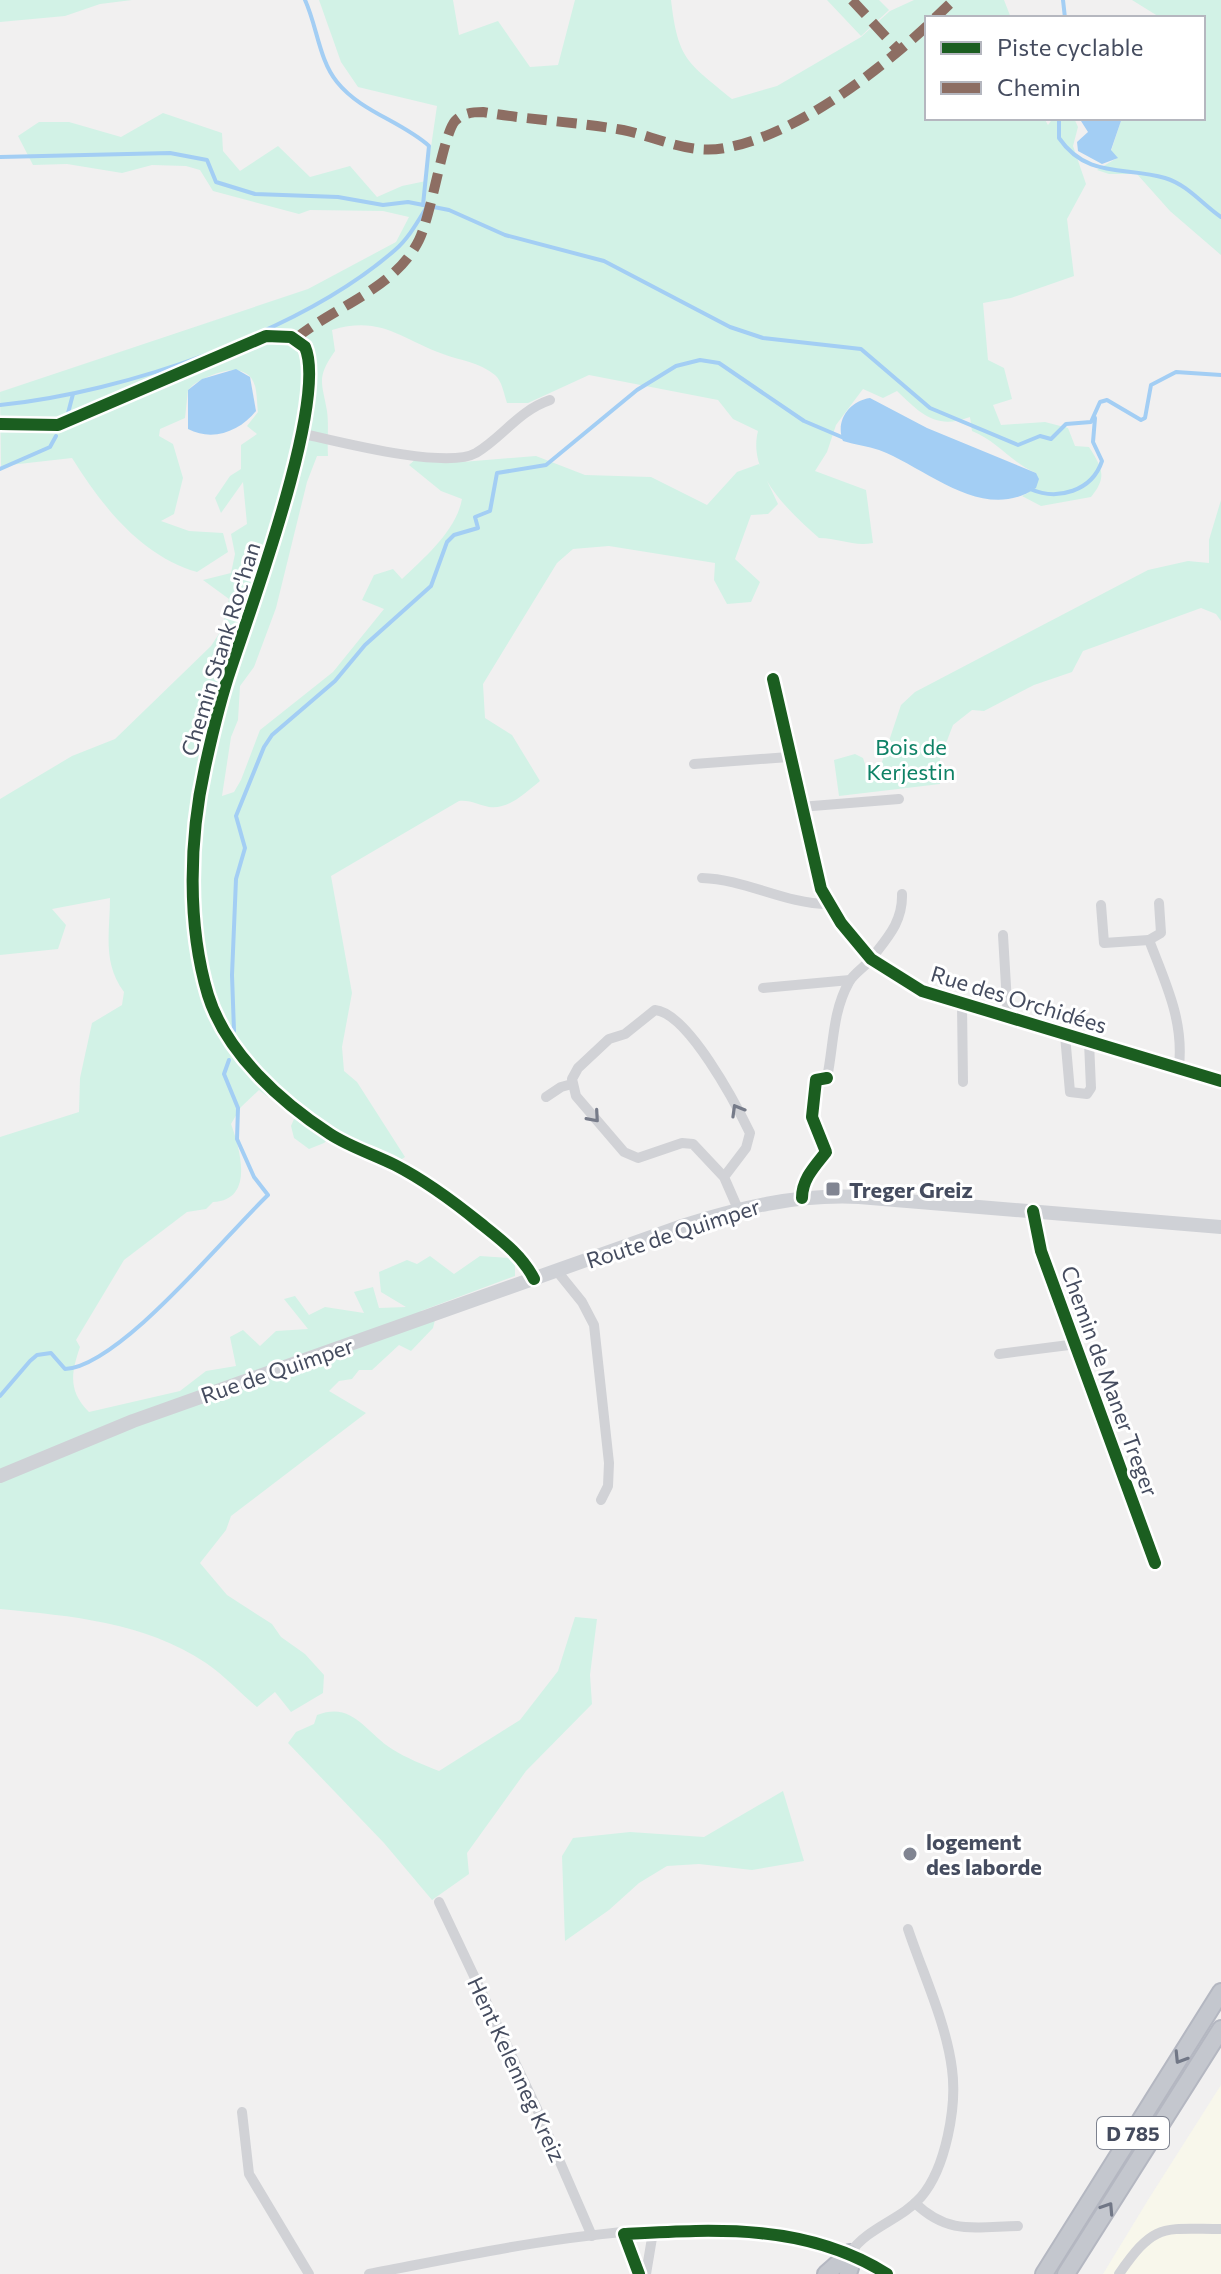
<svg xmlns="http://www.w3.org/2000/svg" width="1221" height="2274" viewBox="0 0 1221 2274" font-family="Commissioner,sans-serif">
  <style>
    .commercial { fill: #f8f7eb }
    .green { fill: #d2f2e6 }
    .water { fill: #a3cef4 }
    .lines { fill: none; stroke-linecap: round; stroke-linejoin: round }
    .stream { stroke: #a3cef4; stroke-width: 4 }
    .trunk-casing { stroke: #b4b7c1; stroke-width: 20 }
    .minor { stroke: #d1d2d6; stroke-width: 10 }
    .secondary { stroke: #cfd1d6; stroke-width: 14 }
    .trunk { stroke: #c4c7ce; stroke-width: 16 }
    .quiet { stroke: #8d6e63; stroke-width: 10; stroke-dasharray: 20 10; stroke-linecap: butt }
    .cycleway-casing { stroke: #fff; stroke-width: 17 }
    .cycleway { stroke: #1b5e20; stroke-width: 12 }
    .oneway { stroke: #767b89 }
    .oneway2 { stroke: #717786 }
    .poi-dot { fill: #818592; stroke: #fff; stroke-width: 3 }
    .labels { text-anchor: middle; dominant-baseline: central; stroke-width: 6; stroke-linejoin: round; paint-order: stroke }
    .shield { fill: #fff; stroke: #7d828f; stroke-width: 2 }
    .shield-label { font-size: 20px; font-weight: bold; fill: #454c5f }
    .street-label { font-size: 22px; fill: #454c5f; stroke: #fff }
    .park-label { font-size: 22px; fill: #0e8266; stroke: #fff }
    .poi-label { font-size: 22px; font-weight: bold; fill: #454c5f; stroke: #fff; text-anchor: start }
  </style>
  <rect width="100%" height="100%" fill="#f1f0f0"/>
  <!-- commercial -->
  <path class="commercial" d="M1221 2085V2274H1103L1148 2200Z"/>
  <!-- green -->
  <g class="green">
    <path d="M0 0H132L100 4 65 16 0 22Z"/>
    <path d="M319 0H453L459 35 498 21 530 67 558 65 575 0H671C678 60 687 62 732 99L777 86 861 37 890 11 914 0H1004L1011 18H927V118H1044L1048 125 1053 118H1074L1078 127 1073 146 1086 184 1067 219 1074 276 1011 298 983 303 988 360 1004 368 1012 399 993 405 1001 425 1045 422 1068 428 1075 446 1089 447C1103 469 1107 477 1091 497L1041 506 1022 496 1028 493 1036 473C1012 463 997 441 972 431L970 417C936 430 921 414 897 391L883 398 863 389 836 425 827 452 815 471 866 490 873 543C854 547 839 538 819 538 790 512 747 474 758 431L733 419 718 400 589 375 528 403H507C504 394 502 381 495 375 479 362 462 361 443 354 401 339 381 315 332 330L335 351C316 378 322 382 327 411 329 425 327 442 328 456H317L307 482 276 608 254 667 240 686 238 720 231 737 222 796 234 792 241 780 260 730 333 672 384 609 362 600 374 575 393 569 402 579C425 557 456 531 462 499L441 491 409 465 417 458 462 462 536 456 585 475 651 477 707 505 737 472 759 464 778 504 768 514 751 515 735 559 760 582 751 602 727 604 714 580 715 563 609 546 573 549 557 563 483 684 485 718 512 735 540 781C526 792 509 810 489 807 478 805 472 800 459 801L331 876 352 993 342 1047 344 1071 357 1082 405 1157 399 1161 336 1131 324 1143 309 1149 294 1138 291 1126 294 1119 307 1120 276 1089 268 1097 259 1090 241 1107 231 1124C240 1149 255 1200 213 1202L206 1209 187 1212 124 1260 76 1340 80 1347C71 1373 68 1391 89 1412L180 1391 206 1371 236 1366 230 1337 243 1330 260 1346 276 1331 308 1329 284 1299 295 1296 309 1315 325 1307 364 1313 354 1292 373 1287 379 1308 406 1307 381 1292 379 1272 407 1260 417 1264 430 1256 454 1274 480 1256 509 1258 515 1264V1276L421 1311 435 1320 433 1328 411 1351 399 1345 372 1370H359L352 1379 339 1381 329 1391 366 1413 231 1516 226 1530 200 1563 227 1595 272 1624 281 1637 305 1654 324 1675 323 1693 291 1712 275 1692 257 1707C240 1693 224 1675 206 1663 145 1622 71 1616 0 1609V1137L79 1112 80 1078 92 1023 122 1005 124 992C102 962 110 933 110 898L52 909 66 925 58 949 0 955V799L72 756 115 739 211 646 222 629 229 599 203 580 231 573 235 554 231 534 247 524 243 482 221 513 215 498 230 476 241 469V445L257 434 247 426 258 412C257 404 257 393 255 386 247 358 209 374 193 385L188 390 185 418 160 429 159 436 173 444 183 478 174 514 161 521 189 531 223 533 228 552 197 572C141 556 102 506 72 458L1 466 0 392 308 289 396 242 409 217 383 211 310 210 299 214 213 191 200 170 186 166 152 165 122 173 67 164 33 165 18 136 39 122H69L121 137 163 113 222 133 223 151 240 171 278 146 310 177 350 166 377 197 402 186 426 181 437 106 358 87 341 62Z"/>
    <path d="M827 0H879L889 10 861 36Z"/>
    <path d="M1132 0H1221V255L1170 211 1137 174H1109L1097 170 1117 158 1111 151 1121 121 1203 118V18H1161Z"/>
    <path d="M1221 500V621L1216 614 1201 608 1083 651 1072 672 1034 685 984 711 972 710 953 725 940 759V784L839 796 834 760 855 754 863 758 866 767 880 768 901 705 915 692 1148 570 1188 561 1209 563V540Z"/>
    <path d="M575 1617 597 1619 590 1675 592 1704 526 1771 467 1853 469 1874 432 1900 384 1843 288 1743 296 1732 314 1724 317 1715C353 1701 365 1732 392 1749 406 1758 424 1765 439 1771L520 1720 558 1671Z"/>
    <path d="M783 1791 804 1861 752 1870 699 1864 667 1866 639 1883 609 1910 565 1941 562 1856 573 1838 630 1832 704 1837Z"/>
  </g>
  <!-- water -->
  <g class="water">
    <path d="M1084 118H1122L1111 150 1118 158 1102 164 1078 151 1077 142 1088 132 1081 121Z"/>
    <path d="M236 369 250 377 256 411C240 431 213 442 188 429V390L202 379Z"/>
    <path d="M870 398 927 428 1036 473 1039 479 1036 488C983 524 927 468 879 450 868 446 855 445 843 441 835 421 849 401 870 398Z"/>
  </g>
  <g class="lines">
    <!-- stream -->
    <g class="stream">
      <path d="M305 0C317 26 319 60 337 82 361 112 401 121 429 146L423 205"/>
      <path d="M1063 0 1065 18"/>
      <path d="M1059 118V138C1087 179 1126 166 1165 178 1188 185 1202 204 1221 217"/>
      <path d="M0 157 170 153 207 160 216 182 255 194 338 197 383 205 408 202 449 210 505 235 604 261 730 327 763 338 861 349 930 408 1018 445 1040 436 1051 439 1066 424 1091 422 1100 402 1107 400 1141 420 1145 418 1151 385 1176 372 1221 375"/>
      <path d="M0 405C123 393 301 332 395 250 409 238 418 221 428 205"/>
      <path d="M67 417 73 394"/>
      <path d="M0 469 50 447 56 436"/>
      <path d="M1030 489C1058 501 1092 491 1102 461L1093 442 1095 418"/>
      <path d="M234 1031 232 975 236 879 245 848 236 816 264 747 272 735 335 681 365 645 431 586 447 542 454 535 478 528 475 517 490 511 497 473 546 465 637 390 676 366 700 360 719 363 804 421 844 438"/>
      <path d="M0 1396 30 1361 37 1355 51 1353 65 1369C120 1366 224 1237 268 1195L254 1177 237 1139 238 1108 224 1074 229 1060"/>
    </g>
    <defs>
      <g id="trunk">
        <path d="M826 2274 850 2253 852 2261 848 2274"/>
        <path d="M1044 2274 1221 1992"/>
        <path d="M1066 2274 1221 2029"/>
      </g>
    </defs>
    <!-- trunk casing -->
    <use href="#trunk" class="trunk-casing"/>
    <!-- minor -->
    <g class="minor">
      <path d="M0 424 58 425 266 336 291 337 305 347C328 399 250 610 231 668 220 700 212 735 205 767 189 839 187 925 208 995 226 1053 281 1102 330 1134 350 1147 373 1154 395 1165 426 1181 453 1201 480 1223 500 1239 522 1255 534 1279"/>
      <path d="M300 433C336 441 446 470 476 453 504 436 518 411 550 400"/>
      <path d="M773 679 821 889 841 923 871 959 922 991 1221 1081"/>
      <path d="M694 764 789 757"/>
      <path d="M800 807 899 799"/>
      <path d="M702 878C745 879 785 904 828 904"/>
      <path d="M1101 905 1104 943 1149 940C1165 982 1184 1020 1179 1066"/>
      <path d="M1003 935 1008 1020"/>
      <path d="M1149 940 1161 933 1159 903"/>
      <path d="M763 988 850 980"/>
      <path d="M962 1005 963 1082"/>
      <path d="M1065 1035 1070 1092 1087 1094 1091 1088 1089 1042"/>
      <path d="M827 1078C834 1044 832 1013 849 982 854 973 865 967 871 959 887 938 903 922 902 894"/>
      <path d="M546 1097 561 1087 572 1084"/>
      <path d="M724 1177 746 1148 750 1133C736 1104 688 1013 655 1010L625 1034 609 1039 578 1068 572 1079 576 1096 624 1152 638 1158 682 1143 693 1144 724 1177 738 1209"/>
      <path d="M1033 1211 1041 1251 1155 1563"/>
      <path d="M557 1271 582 1302 594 1325 609 1463 608 1486 601 1500"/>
      <path d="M999 1354 1077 1344"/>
      <path d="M439 1902 537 2109 592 2236"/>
      <path d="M242 2112 249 2174 309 2274"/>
      <path d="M915 2203C948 2235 975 2227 1018 2226"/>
      <path d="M624 2234 639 2274"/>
      <path d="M850 2253C868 2227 901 2220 921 2197 946 2168 957 2106 952 2069 946 2022 923 1974 908 1929"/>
      <path d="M369 2274C519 2246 750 2188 887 2274"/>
      <path d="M646 2274 653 2232"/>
      <path d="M1119 2274C1155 2222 1162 2229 1221 2229"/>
    </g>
    <!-- secondary -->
    <path class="secondary" d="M0 1476 133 1421 679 1227C739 1208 795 1194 859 1197L1221 1227"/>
    <!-- trunk -->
    <use href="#trunk" class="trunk"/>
    <!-- quiet -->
    <g class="quiet">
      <path d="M852 0 898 50"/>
      <path d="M935 18 954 0"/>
      <path d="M295 339C335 306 395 289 419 240 432 213 443 135 455 121 463 113 472 112 483 112 530 120 577 122 623 130 657 137 689 155 725 148 795 135 875 74 927 26"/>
    </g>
    <defs>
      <g id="cycleway">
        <path d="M0 424 58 425 266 336 291 337 305 347C328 399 250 610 231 668 220 700 212 735 205 767 189 839 187 925 208 995 226 1053 281 1102 330 1134 350 1147 373 1154 395 1165 426 1181 453 1201 480 1223 500 1239 522 1255 534 1279"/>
        <path d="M773 679 821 889 841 923 871 959 922 991 1221 1081"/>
        <path d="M802 1198C802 1179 815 1166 826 1152L812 1117 816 1080 827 1078"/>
        <path d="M1033 1211 1041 1251 1155 1563"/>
        <path d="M639 2274 624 2234C715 2229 806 2223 887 2274"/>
      </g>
    </defs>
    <!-- cycleway casing -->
    <use href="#cycleway" class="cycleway-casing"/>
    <!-- cycleway -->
    <use href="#cycleway" class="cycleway"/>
  </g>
  <!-- one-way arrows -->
  <defs><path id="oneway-chevron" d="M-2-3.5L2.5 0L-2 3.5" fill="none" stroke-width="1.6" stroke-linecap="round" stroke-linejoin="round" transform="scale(2)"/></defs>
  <g class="oneway">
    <use href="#oneway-chevron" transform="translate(737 1110) rotate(-120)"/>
    <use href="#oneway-chevron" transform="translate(594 1117) rotate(49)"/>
  </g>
  <g class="oneway2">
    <use href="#oneway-chevron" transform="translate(1180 2058) rotate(122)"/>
    <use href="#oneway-chevron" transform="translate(1108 2208) rotate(-57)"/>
  </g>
  <!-- markers -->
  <g class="poi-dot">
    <rect x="825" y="1181" width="16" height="16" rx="4"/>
    <circle cx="910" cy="1854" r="8"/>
  </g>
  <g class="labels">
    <!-- shield labels -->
    <rect class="shield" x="1097" y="2117" width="72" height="32" rx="6"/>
    <g class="shield-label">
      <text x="1133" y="2133">D 785</text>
    </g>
    <!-- street labels -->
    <g class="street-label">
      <text transform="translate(220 649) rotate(-73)">Chemin Stank Roc'han</text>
      <text transform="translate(1019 999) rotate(17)">Rue des Orchidées</text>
      <text transform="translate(673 1233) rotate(-18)">Route de Quimper</text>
      <text transform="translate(277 1370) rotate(-19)">Rue de Quimper</text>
      <text transform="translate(1110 1381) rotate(70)">Chemin de Maner Treger</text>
      <text transform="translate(517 2069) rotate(65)">Hent Kelenneg Kreiz</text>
    </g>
    <!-- park labels -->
    <g class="park-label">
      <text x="911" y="746">Bois de<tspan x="911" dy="25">Kerjestin</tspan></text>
    </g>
    <!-- poi labels -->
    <g class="poi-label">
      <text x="849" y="1189">Treger Greiz</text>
      <text x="926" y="1841">logement<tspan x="926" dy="25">des laborde</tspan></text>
    </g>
  </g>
  <!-- legend -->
  <rect x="925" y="16" width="280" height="104" fill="#ffffff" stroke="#b5b7bf" stroke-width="2"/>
  <rect x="941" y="42" width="40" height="12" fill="#1b5e20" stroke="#b5b7bf" stroke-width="2"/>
  <text x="997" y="56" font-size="24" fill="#454c5f">Piste cyclable</text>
  <rect x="941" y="82" width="40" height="12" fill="#8d6e63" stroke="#b5b7bf" stroke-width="2"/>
  <text x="997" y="96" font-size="24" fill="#454c5f">Chemin</text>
</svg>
